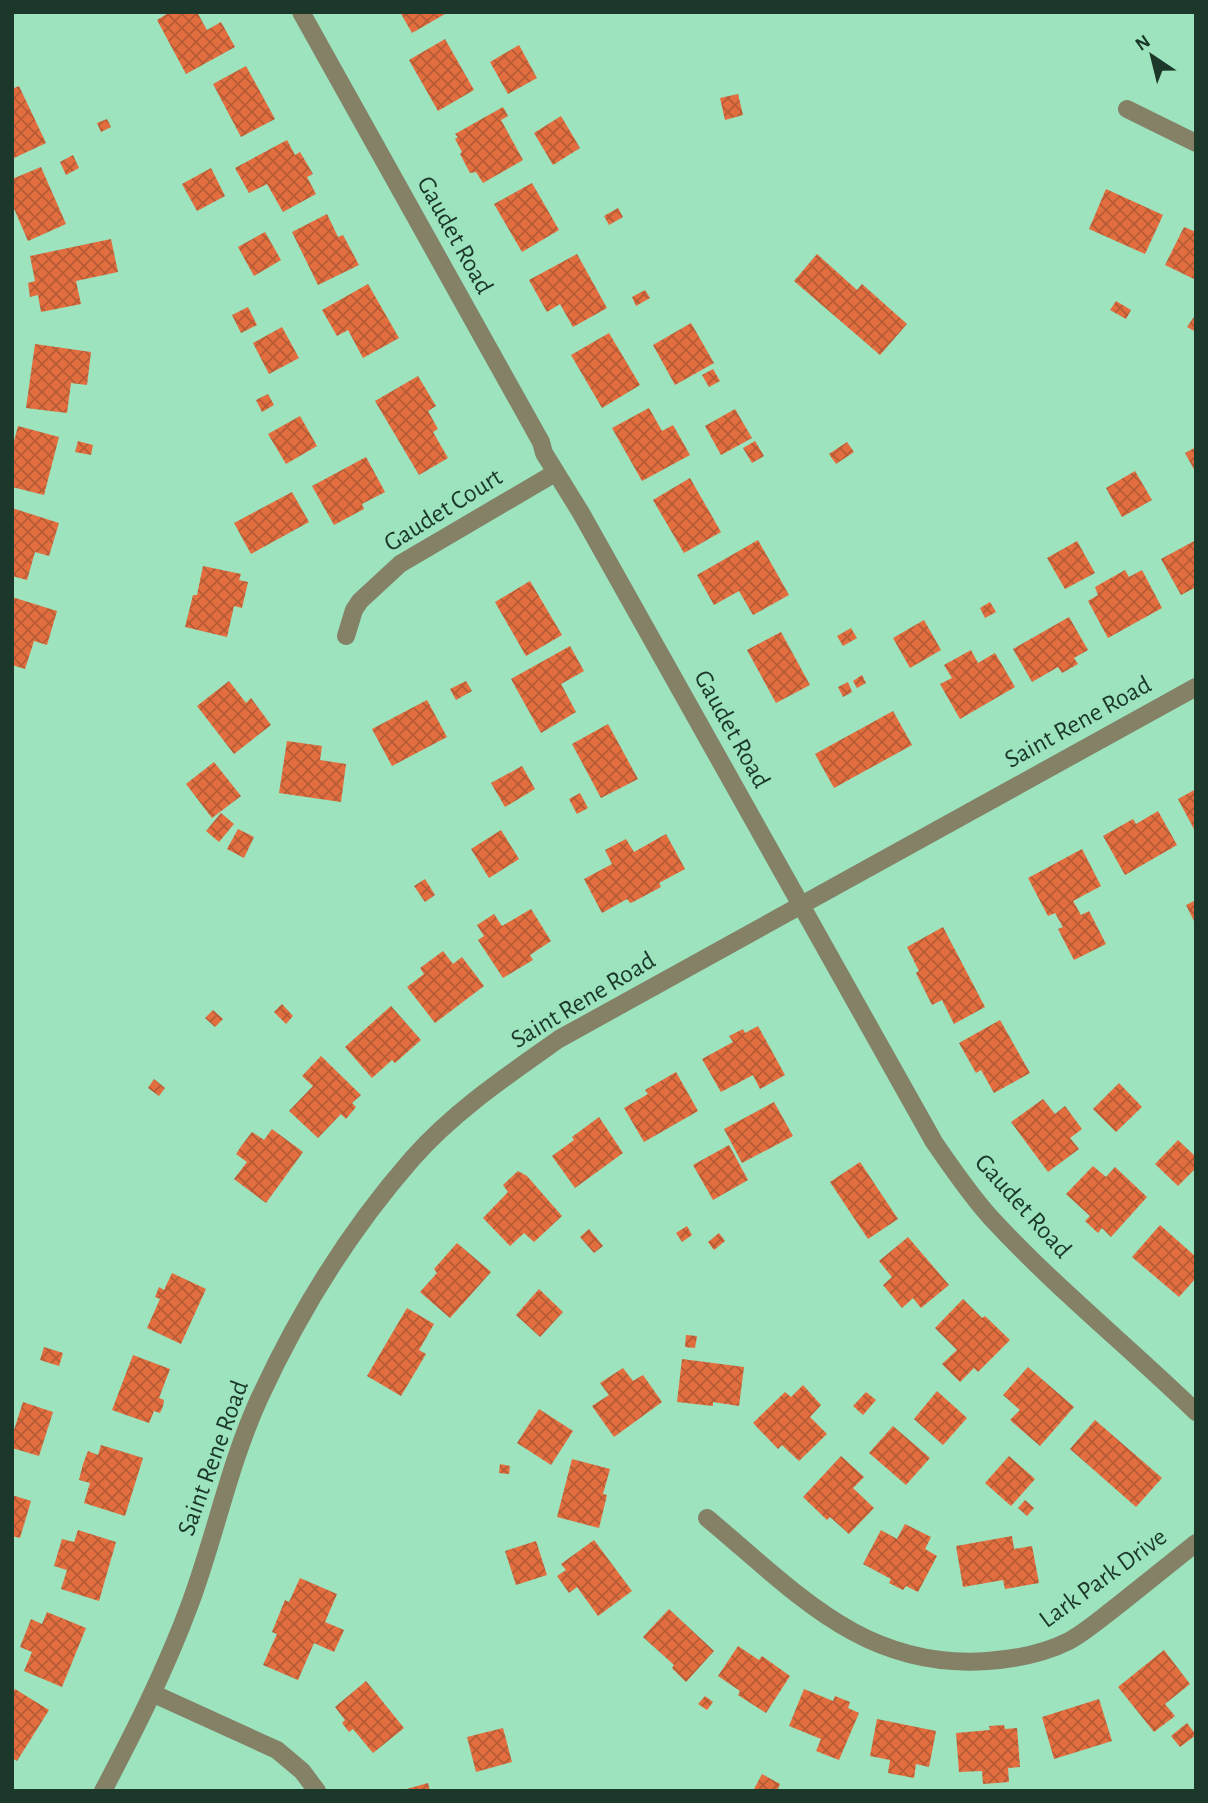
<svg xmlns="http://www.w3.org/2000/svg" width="1208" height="1803" viewBox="0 0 1208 1803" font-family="'Alegreya Sans',sans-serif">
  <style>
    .building { fill: url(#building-cross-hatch) }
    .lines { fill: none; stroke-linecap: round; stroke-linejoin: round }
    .minor { stroke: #848166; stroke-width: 18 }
    .labels { text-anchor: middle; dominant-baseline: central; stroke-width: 5; stroke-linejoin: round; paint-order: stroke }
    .street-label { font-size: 26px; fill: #1b382a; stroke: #9ce3be }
  </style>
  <defs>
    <pattern id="building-cross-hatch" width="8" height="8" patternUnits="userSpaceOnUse" patternTransform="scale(1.75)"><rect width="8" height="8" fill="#e26e3f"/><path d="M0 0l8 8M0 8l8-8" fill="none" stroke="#b65b35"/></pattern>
  </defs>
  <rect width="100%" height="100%" fill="#9ce3be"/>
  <!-- building -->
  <g class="building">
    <path d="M170 12H197L207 30 221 22 235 47 186 74 157 20Z"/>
    <path d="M400 12H444L445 14 412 33Z"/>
    <path d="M445 39 474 90 438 111 409 60Z"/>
    <path d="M519 45 537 78 508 94 490 62Z"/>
    <path d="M246 66 275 119 241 137 213 84Z"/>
    <path d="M19 86 46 143 12 159V89Z"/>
    <path d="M738 94 743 115 725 120 720 98Z"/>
    <path d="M503 107 508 116 501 120 523 160 483 183 476 172 470 173 460 154 462 152 455 139 458 137 455 134Z"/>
    <path d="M561 116 580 148 553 165 534 133Z"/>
    <path d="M107 119 111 127 101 132 97 123Z"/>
    <path d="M287 140 295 155 300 152 313 174 307 177 316 194 283 212 267 184 249 193 235 168Z"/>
    <path d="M73 155 79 168 66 175 60 162Z"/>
    <path d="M41 167 66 224 28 241 12 204V179Z"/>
    <path d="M211 168 225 196 197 211 182 184Z"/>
    <path d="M532 183 559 230 522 252 494 204Z"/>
    <path d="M1106 189 1163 215 1145 254 1089 229Z"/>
    <path d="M618 208 623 217 609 225 604 216Z"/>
    <path d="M327 214 338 237 343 235 359 265 318 285 292 232Z"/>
    <path d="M1184 227 1196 232V280L1165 265Z"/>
    <path d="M265 232 281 260 254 276 238 247Z"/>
    <path d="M111 239 118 272 76 281 81 304 41 312 38 295 30 297 28 283 35 281 30 256Z"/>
    <path d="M577 254 607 308 573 327 560 304 547 312 529 280Z"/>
    <path d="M817 254 857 290 862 284 907 324 880 355 794 281Z"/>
    <path d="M368 284 399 338 363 358 348 330 337 336 322 310Z"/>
    <path d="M645 290 650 298 636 306 632 297Z"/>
    <path d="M1116 301 1131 310 1126 319 1110 310Z"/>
    <path d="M248 307 257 325 241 333 232 315Z"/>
    <path d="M1196 314V332L1187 327Z"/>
    <path d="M691 323 714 363 675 385 653 345Z"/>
    <path d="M282 327 299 358 269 374 253 343Z"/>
    <path d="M609 333 640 385 602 408 571 355Z"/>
    <path d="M35 344 91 352 87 385 71 383 67 413 26 408Z"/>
    <path d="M713 369 720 381 709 387 702 375Z"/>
    <path d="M418 376 436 406 428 411 438 429 433 432 448 458 419 475 375 401Z"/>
    <path d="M268 394 274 405 262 412 256 400Z"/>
    <path d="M649 408 662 431 673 425 690 455 642 481 612 428Z"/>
    <path d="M735 409 752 438 721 455 705 426Z"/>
    <path d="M300 416 317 446 286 464 268 434Z"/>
    <path d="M18 426 59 437 44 495 12 487V449Z"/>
    <path d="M78 441 93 445 91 455 75 452Z"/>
    <path d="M755 441 764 456 752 463 743 448Z"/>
    <path d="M847 442 854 452 836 464 829 454Z"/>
    <path d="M1196 447V473L1185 453Z"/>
    <path d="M366 457 385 492 362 504 364 509 362 510 334 525 312 486Z"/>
    <path d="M1135 471 1152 500 1122 517 1106 488Z"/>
    <path d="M690 478 721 532 684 553 653 500Z"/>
    <path d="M292 492 309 522 251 554 234 523Z"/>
    <path d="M12 508 59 523 49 556 35 552 27 580 12 576Z"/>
    <path d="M758 540 789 595 753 615 739 591 714 605 697 575Z"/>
    <path d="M1196 540V587L1181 595 1161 559Z"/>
    <path d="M1077 541 1095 573 1065 589 1047 558Z"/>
    <path d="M203 566 241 574 239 580 248 582 242 608 234 606 227 637 185 627 193 595H197Z"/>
    <path d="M1125 570 1129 577 1142 570 1162 608 1108 638 1088 601 1098 595 1095 587Z"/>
    <path d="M530 581 562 635 526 656 495 602Z"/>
    <path d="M12 597 57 611 47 645 34 641 25 669 12 665Z"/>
    <path d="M990 602 996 612 985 618 980 608Z"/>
    <path d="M1069 617 1088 650 1074 658 1078 664 1062 673 1058 667 1032 682 1013 649Z"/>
    <path d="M924 620 941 650 910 668 893 638Z"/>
    <path d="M851 628 857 638 843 646 837 636Z"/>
    <path d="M781 632 810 685 776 703 747 650Z"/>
    <path d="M570 646 584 671 561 684 576 712 541 733 511 679Z"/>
    <path d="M971 650 978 663 995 653 1015 687 960 719 940 684 952 678 944 665Z"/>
    <path d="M862 675 866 683 857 688 853 681Z"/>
    <path d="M229 681 246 703 251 698 271 725 234 754 197 706Z"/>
    <path d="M466 681 472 691 456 700 450 689Z"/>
    <path d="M848 682 852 692 843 697 838 687Z"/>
    <path d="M427 700 447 737 392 766 372 729Z"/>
    <path d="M893 711 912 745 834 788 815 754Z"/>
    <path d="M608 724 638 779 601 798 572 744Z"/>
    <path d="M287 741 322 746 320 760 346 764 341 802 279 793Z"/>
    <path d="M214 762 241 796 212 818 186 784Z"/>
    <path d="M522 766 535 789 505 807 491 783Z"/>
    <path d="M1196 789V833L1178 799Z"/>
    <path d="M580 793 588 808 577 814 569 799Z"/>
    <path d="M1158 811 1177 845 1125 875 1103 836 1133 819 1136 824Z"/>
    <path d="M221 813 234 824 219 842 206 831Z"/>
    <path d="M238 829 254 837 244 858 227 849Z"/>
    <path d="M501 830 519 859 489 878 471 849Z"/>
    <path d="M666 834 685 869 659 883 661 887 633 902 630 903 627 899 602 913 584 879 612 864 605 850 626 839 634 852Z"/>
    <path d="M1082 849 1101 886 1073 901 1081 915 1089 911 1106 944 1074 960 1058 929 1063 927 1055 913 1048 916 1028 878Z"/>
    <path d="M425 879 435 895 425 902 414 886Z"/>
    <path d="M1196 900V925L1186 905Z"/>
    <path d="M531 909 551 941 530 955 533 960 503 978 478 940 484 936 477 925 494 914 502 926Z"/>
    <path d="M943 927 985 1007 954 1024 942 1000 932 1005 916 973 919 971 907 947Z"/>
    <path d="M443 951 453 964 462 957 484 986 435 1023 407 987 424 974 420 968Z"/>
    <path d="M282 1004 293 1016 286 1024 274 1012Z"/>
    <path d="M391 1006 421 1040 395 1063 392 1060 372 1078 345 1047Z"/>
    <path d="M213 1010 223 1019 215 1027 205 1018Z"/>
    <path d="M1000 1020 1030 1073 994 1093 981 1070 976 1073 959 1043Z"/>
    <path d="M758 1026 785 1075 760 1089 753 1075 721 1092 702 1059 733 1042 729 1036 743 1029 745 1033Z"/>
    <path d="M321 1056 361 1095 352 1103 356 1107 346 1119 341 1114 318 1138 289 1111 313 1086 302 1076Z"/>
    <path d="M676 1072 698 1111 644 1142 624 1108 648 1094 645 1090Z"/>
    <path d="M154 1079 165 1088 159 1096 148 1088Z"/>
    <path d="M1119 1083 1142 1107 1116 1132 1093 1109Z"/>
    <path d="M1043 1099 1055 1114 1065 1106 1082 1129 1070 1138 1079 1149 1048 1172 1011 1122Z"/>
    <path d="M774 1102 793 1136 742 1163 724 1129Z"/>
    <path d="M599 1117 623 1153 575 1188 552 1156 574 1140 572 1137Z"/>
    <path d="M272 1129 303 1152 266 1203 234 1179 247 1162 236 1154 242 1145 252 1132 264 1140Z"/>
    <path d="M1178 1140 1196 1157V1168L1178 1186 1155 1164Z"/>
    <path d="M729 1145 748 1180 713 1200 693 1165Z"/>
    <path d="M860 1162 898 1219 868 1239 830 1182Z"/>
    <path d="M1093 1166 1106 1177 1115 1167 1147 1197 1111 1237 1102 1228 1098 1233 1085 1221 1090 1216 1066 1194Z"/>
    <path d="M518 1171 527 1176 562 1216 534 1242 524 1233 510 1246 483 1218 508 1192 503 1185Z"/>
    <path d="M1160 1225 1196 1257V1278L1179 1297 1132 1257Z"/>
    <path d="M687 1226 692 1235 682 1242 676 1233Z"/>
    <path d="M589 1229 603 1246 594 1253 580 1237Z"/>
    <path d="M719 1233 725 1241 714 1250 708 1242Z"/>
    <path d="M908 1237 949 1285 921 1308 913 1298 902 1308 883 1285 892 1277 879 1261Z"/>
    <path d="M457 1243 491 1272 450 1318 420 1292 437 1273 434 1269Z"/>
    <path d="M172 1273 206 1289 181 1344 147 1328 160 1299 155 1297 159 1287 164 1290Z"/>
    <path d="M539 1289 563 1312 540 1337 516 1315Z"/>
    <path d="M963 1299 982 1318 985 1316 1010 1340 978 1372 974 1368 960 1382 942 1364 957 1350 935 1328Z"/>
    <path d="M407 1308 434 1324 419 1350 426 1354 401 1396 367 1376Z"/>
    <path d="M686 1335 697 1336 695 1348 685 1347Z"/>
    <path d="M44 1347 63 1353 59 1366 40 1360Z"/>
    <path d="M133 1355 170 1369 159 1398 164 1400 163 1406 160 1413 154 1411 149 1423 112 1410Z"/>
    <path d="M682 1359 744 1367 739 1406 713 1402V1406L677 1402Z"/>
    <path d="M1028 1367 1074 1407 1040 1446 1010 1420 1020 1410 1003 1395Z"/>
    <path d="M623 1368 633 1381 643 1375 662 1402 614 1437 592 1406 609 1395 600 1383Z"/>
    <path d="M803 1385 821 1405 810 1417 827 1434 799 1461 782 1445 778 1449 753 1423 785 1392 791 1397Z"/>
    <path d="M937 1391 967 1418 943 1445 914 1419Z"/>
    <path d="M866 1392 876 1400 863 1415 853 1406Z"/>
    <path d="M23 1402 53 1412 39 1456 12 1448V1436Z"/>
    <path d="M539 1409 573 1431 551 1465 517 1443Z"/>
    <path d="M1095 1420 1162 1478 1136 1507 1070 1449Z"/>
    <path d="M893 1426 930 1458 906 1485 869 1453Z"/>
    <path d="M101 1445 143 1458 125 1516 84 1503 90 1483 79 1480 83 1464 88 1451 98 1455Z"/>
    <path d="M841 1456 864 1477 853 1488 874 1508 849 1534 830 1517 827 1520 803 1497Z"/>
    <path d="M1009 1456 1035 1479 1011 1506 985 1483Z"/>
    <path d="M572 1459 610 1469 603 1494 607 1495 599 1528 557 1517Z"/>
    <path d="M500 1464 510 1466 509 1474 499 1473Z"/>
    <path d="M12 1495 31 1501 20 1538 12 1536Z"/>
    <path d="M1025 1500 1034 1508 1027 1516 1018 1508Z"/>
    <path d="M905 1524 931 1537 925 1549 937 1556 918 1592 906 1586 903 1590 889 1583 891 1579 863 1564 881 1530 897 1539Z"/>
    <path d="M78 1530 116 1542 99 1601 61 1589 67 1570 54 1566 62 1539 74 1542Z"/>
    <path d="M1012 1536 1014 1549 1032 1546 1039 1583 1005 1589 1003 1580 963 1587 956 1546Z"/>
    <path d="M594 1540 632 1591 598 1616 577 1587 569 1593 557 1576 566 1570 561 1564Z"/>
    <path d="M536 1541 547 1575 516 1585 505 1551Z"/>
    <path d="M300 1578 337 1594 325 1622 344 1630 334 1652 314 1643 298 1680 263 1665 277 1634 272 1632 285 1600 289 1602Z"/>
    <path d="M669 1609 714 1651 686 1682 672 1668 674 1665 643 1637Z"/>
    <path d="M47 1612 86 1628 62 1687 24 1671 32 1652 20 1647 31 1619 42 1624Z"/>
    <path d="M738 1646 759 1660 762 1656 790 1676 766 1713 738 1695 740 1691 718 1676Z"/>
    <path d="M1164 1650 1190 1684 1165 1704 1175 1716 1154 1732 1118 1687Z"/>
    <path d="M366 1681 404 1728 373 1753 353 1729 349 1732 342 1723 345 1720 335 1707Z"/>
    <path d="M15 1689 49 1710 17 1761 12 1758V1693Z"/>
    <path d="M804 1689 833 1701 835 1696 850 1702 848 1708 859 1713 839 1760 816 1751 821 1739 789 1726Z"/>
    <path d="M705 1696 713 1702 707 1710 698 1704Z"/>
    <path d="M1099 1699 1112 1741 1054 1759 1042 1717Z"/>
    <path d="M877 1719 936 1731 929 1767 916 1764 914 1778 888 1773 890 1760 870 1756Z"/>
    <path d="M1187 1723 1196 1735 1180 1747 1171 1736Z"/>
    <path d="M1004 1725 1005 1729 1017 1728 1020 1767 1008 1768 1009 1782 983 1784 982 1771 959 1772 956 1733 990 1730 989 1726Z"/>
    <path d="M503 1728 512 1762 476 1772 467 1737Z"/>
    <path d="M762 1774 780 1784 777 1791H753Z"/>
    <path d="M428 1783 430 1791H403V1790Z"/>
  </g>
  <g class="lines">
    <!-- minor -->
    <g class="minor">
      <path d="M301 12 541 442 544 453 581 513 934 1142C952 1168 970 1195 992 1219 1056 1288 1129 1347 1196 1412"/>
      <path d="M1127 109 1196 143"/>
      <path d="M346 636 354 610 360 601 400 564 555 473"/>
      <path d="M707 1518C795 1591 863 1670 987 1661 1016 1659 1043 1654 1069 1641 1087 1631 1104 1616 1121 1603 1146 1583 1171 1563 1196 1543"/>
      <path d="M154 1694 277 1750 302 1771 317 1791"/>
      <path d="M103 1791C135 1730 166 1669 190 1604 215 1537 229 1465 259 1399 299 1312 349 1231 412 1159 453 1112 508 1075 559 1039L1196 687"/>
    </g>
  </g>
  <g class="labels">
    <!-- street labels -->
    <g class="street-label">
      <text transform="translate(455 235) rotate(61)">Gaudet Road</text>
      <text transform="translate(443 510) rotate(-32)">Gaudet Court</text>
      <text transform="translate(1078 722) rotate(-29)">Saint Rene Road</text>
      <text transform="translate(732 729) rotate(61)">Gaudet Road</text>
      <text transform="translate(583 1000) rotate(-31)">Saint Rene Road</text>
      <text transform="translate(1023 1206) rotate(48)">Gaudet Road</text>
      <text transform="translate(213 1458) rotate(-70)">Saint Rene Road</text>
      <text transform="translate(1103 1578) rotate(-36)">Lark Park Drive</text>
    </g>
  </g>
  <!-- border -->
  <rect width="1208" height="1803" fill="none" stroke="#1b382a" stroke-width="28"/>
  <!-- north arrow -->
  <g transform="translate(1152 56) rotate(325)" stroke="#9ce3be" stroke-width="5" paint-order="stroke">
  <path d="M0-5L12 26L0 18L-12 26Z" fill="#1b382a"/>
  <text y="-10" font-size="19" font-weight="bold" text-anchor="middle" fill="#1b382a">N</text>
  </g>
</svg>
